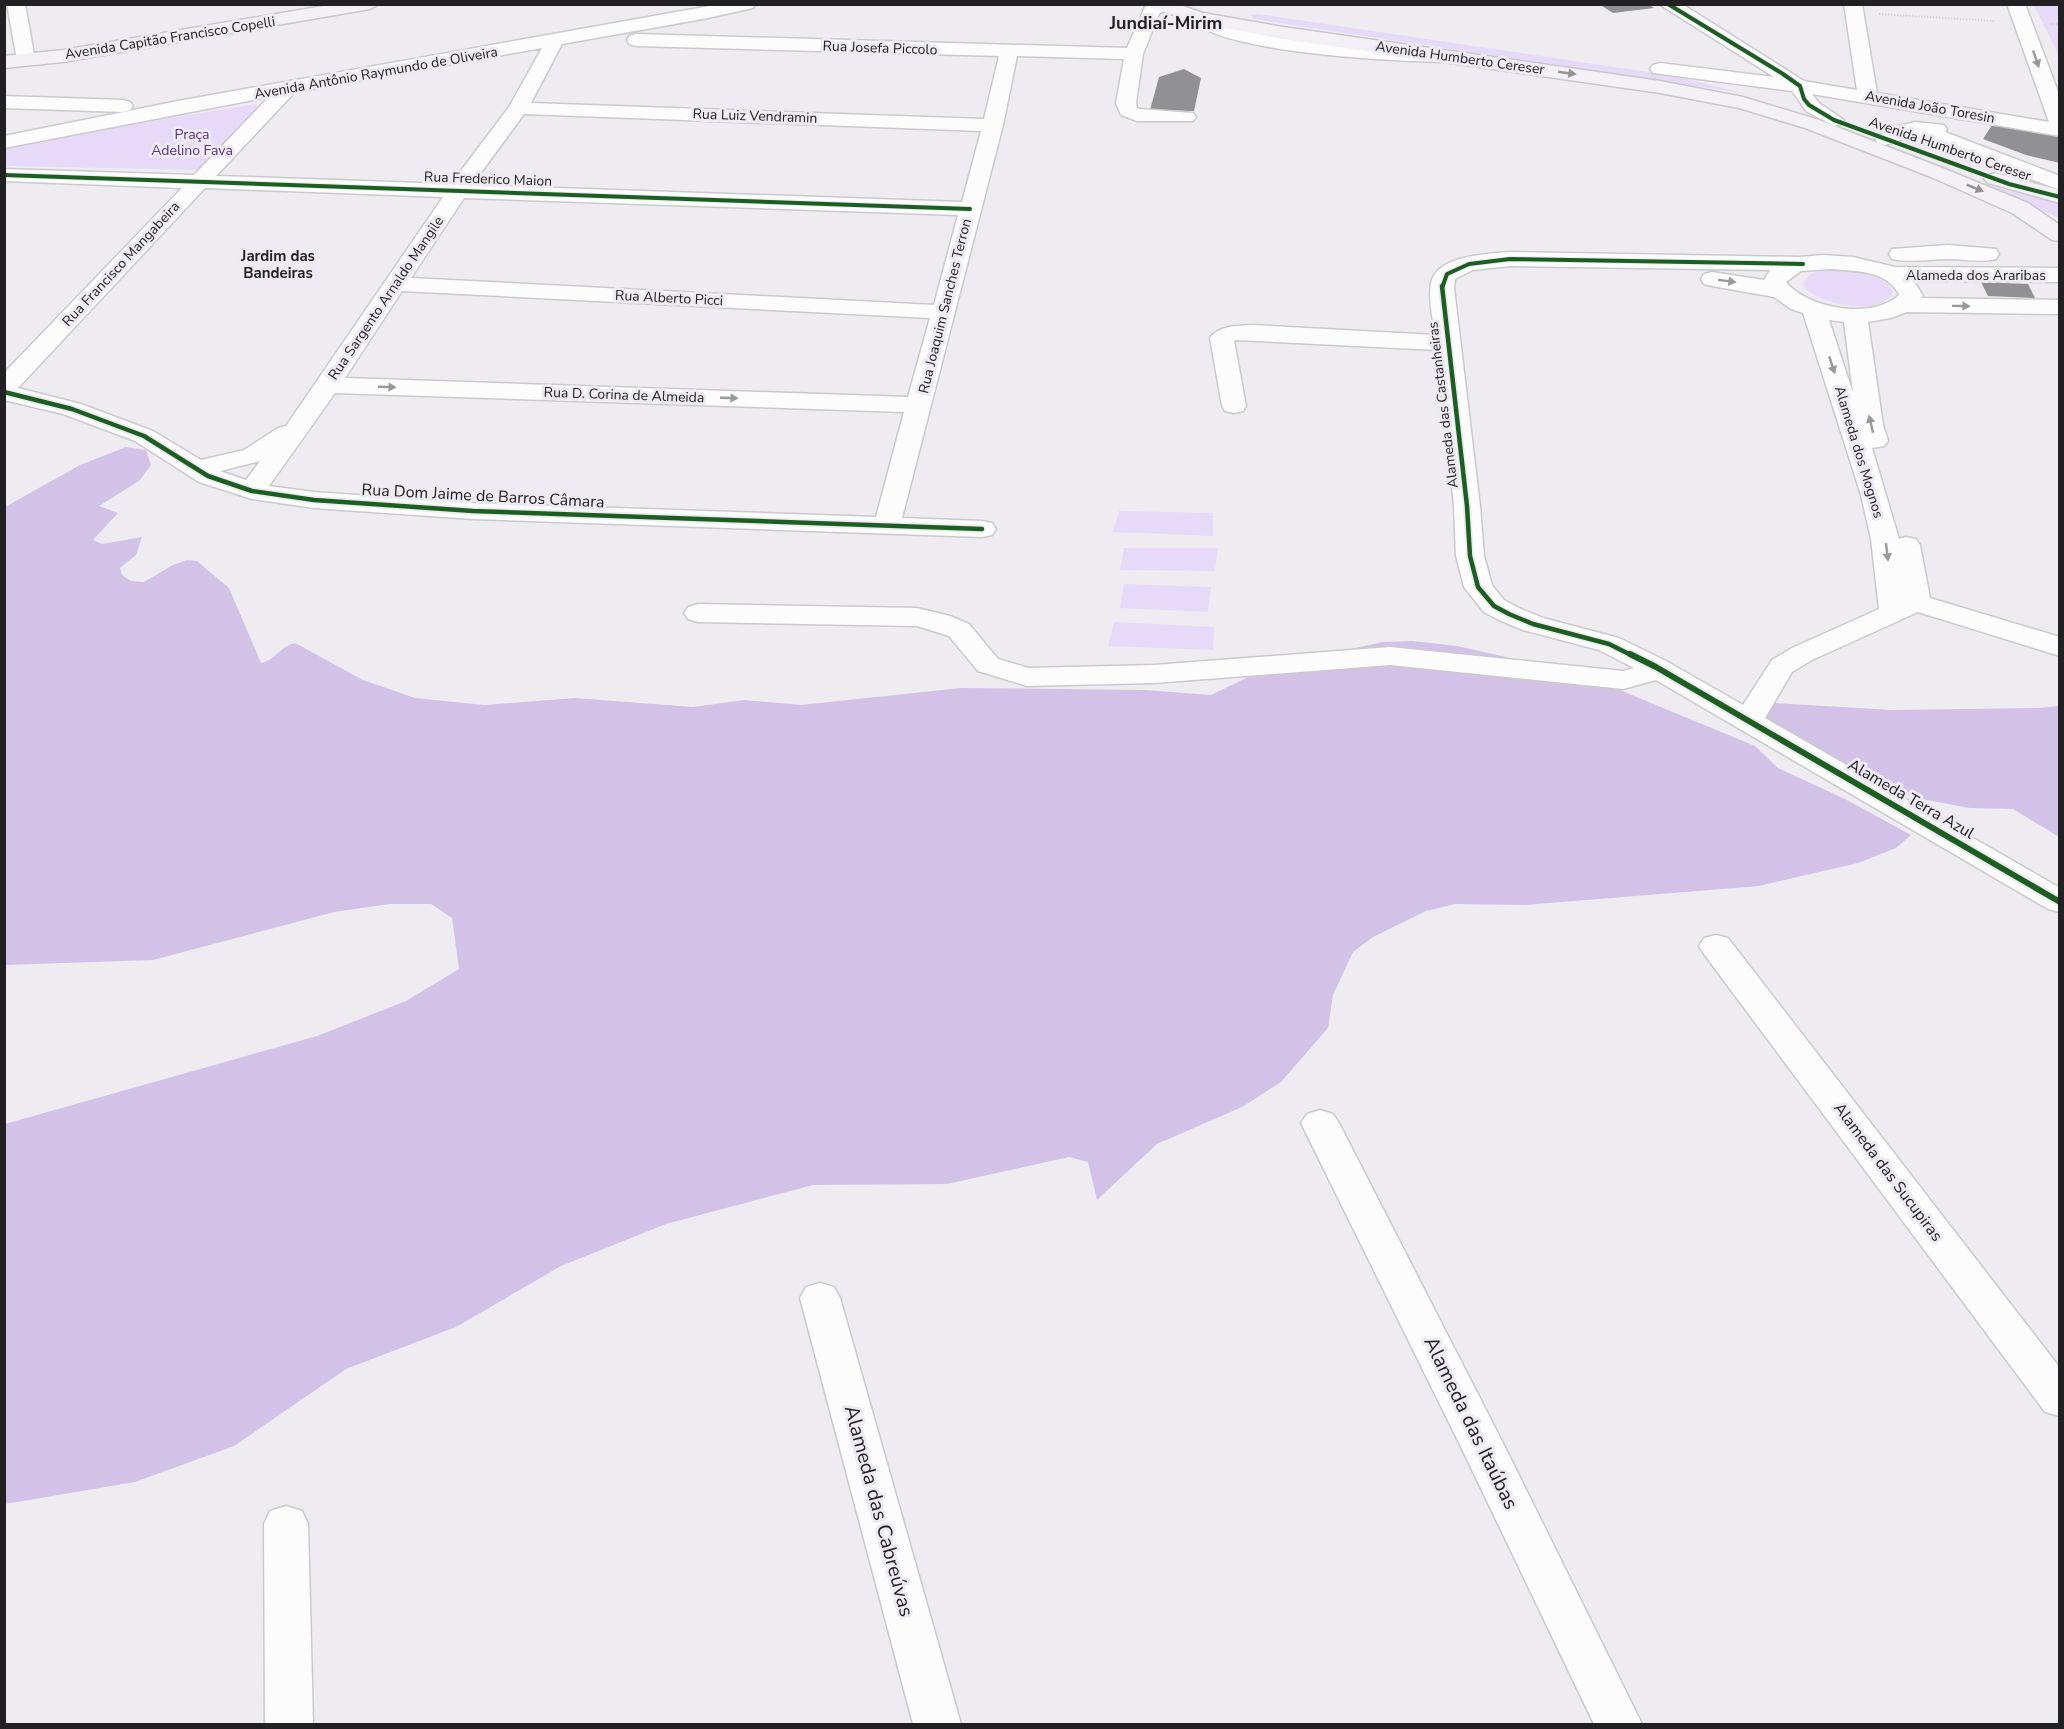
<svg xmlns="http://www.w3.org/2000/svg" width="2064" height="1729" viewBox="0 0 2064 1729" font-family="'Nunito Sans',sans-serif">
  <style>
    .green { fill: #e7daf8 }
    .forest { fill: #d3c2e7 }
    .building { fill: #919092 }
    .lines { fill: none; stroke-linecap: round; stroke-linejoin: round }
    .minor-casing { stroke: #cbc9cc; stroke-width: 3 }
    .major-casing { stroke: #c8c7c9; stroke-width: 3 }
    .path { stroke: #d4d3d4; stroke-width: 2; stroke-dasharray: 1.5 1.5; stroke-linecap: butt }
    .minor { fill: #fcfcfd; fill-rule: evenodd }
    .major { fill: #f3f0f6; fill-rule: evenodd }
    .cycleway-far2-casing { stroke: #edeaf2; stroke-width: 6 }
    .cycleway-far1-casing { stroke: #edeaf2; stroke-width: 8 }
    .cycleway-casing { stroke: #edeaf2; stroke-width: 10 }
    .cycleway-far2 { stroke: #1b5e20; stroke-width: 4 }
    .cycleway-far1 { stroke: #1b5e20; stroke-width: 4.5 }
    .cycleway { stroke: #1b5e20; stroke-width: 6 }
    .oneway { fill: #99999b }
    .oneway2 { fill: #949297 }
    .labels { text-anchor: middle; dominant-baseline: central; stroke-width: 6; stroke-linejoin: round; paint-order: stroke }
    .far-street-label { font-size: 14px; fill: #212023; stroke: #edeaf2 }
    .far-park-label { font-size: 14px; fill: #5a337f; stroke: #edeaf2 }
    .far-neighbourhood-label { font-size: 15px; font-weight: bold; fill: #212023; stroke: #edeaf2 }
    .street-label { font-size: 16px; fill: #212023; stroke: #edeaf2 }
    .far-district-label { font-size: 18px; font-weight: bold; fill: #212023; stroke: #edeaf2 }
    .near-street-label { font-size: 20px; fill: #212023; stroke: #edeaf2 }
  </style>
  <rect width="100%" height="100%" fill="#eeecf0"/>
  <!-- green -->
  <g class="green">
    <path d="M2034 5H2059V56Z"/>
    <path d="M1259 14 1675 76 1742 93 1306 27 1254 19 1250 15Z"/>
    <path d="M255 104 261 108 204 170 5 166 4 150 15 144Z"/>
    <path d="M1982 184 2059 202V218Z"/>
    <path d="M1832 270C1851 270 1886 271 1893 293 1881 317 1816 305 1803 285 1806 272 1820 271 1832 270Z"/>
    <path d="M1119 511 1213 513V536L1113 532Z"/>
    <path d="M1124 548H1218L1215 571 1120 570Z"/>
    <path d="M1124 584 1211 587 1208 612 1120 608Z"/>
    <path d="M1114 622 1214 627 1213 650 1108 646Z"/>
  </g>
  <!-- forest -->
  <g class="forest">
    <path d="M126 447 146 450 151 465 139 481 99 506 118 513 93 540 102 544 142 537 136 555 120 568 122 575 131 581 144 582 173 565 187 560 197 561 229 588 261 663C275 660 281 646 295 643L363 680 415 698 485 705 575 698 693 707 744 700 801 705 961 688 1145 690 1211 695 1267 668 1382 642 1412 641 1457 646 1581 674 1755 746 1778 768 1845 799 1911 835 1896 848 1858 863 1759 886 1525 905 1455 904 1426 911 1373 937 1353 952 1333 995 1328 1028 1281 1082 1242 1107 1157 1144 1097 1200 1088 1162 1069 1157 947 1184 813 1185 666 1224 561 1266 456 1327 346 1369 234 1446 135 1482 5 1504V1124L317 1036 406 1001 459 969 452 918 431 904H390L334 912 153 960 5 965V507L80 465Z"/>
    <path d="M1775 703 1892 710 2040 708 2059 706V837L2013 809 1970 808 1916 798 1815 756 1785 738 1765 717Z"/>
  </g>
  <!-- building -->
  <g class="building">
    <path d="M1613 4H1648L1654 8 1613 13 1602 6Z"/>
    <path d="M1184 69 1201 78 1194 111 1150 110 1159 77Z"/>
    <path d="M1992 125 2060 135V163L2026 155 1983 139Z"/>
    <path d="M1981 282 2028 284 2035 298 1988 296Z"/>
  </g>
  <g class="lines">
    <defs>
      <g id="minor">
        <path d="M7 4H25L35 60 33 64H19L17 60Z"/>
        <path d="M721 4H756L753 8 703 19 562 44 531 103 984 119 999 56 636 46 629 44 627 40 629 36 636 34 1127 48 1145 7 1151 4 1171 6 1159 14 1143 54 1136 103 1137 108 1140 109 1193 113 1196 117 1193 121H1137L1121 115 1116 103 1124 59 1017 56 1003 125 902 518 982 521 992 523 996 529 992 535 982 537 473 519 314 508 252 499 199 482 135 441 63 414 4 400V373L182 188 4 181V169L194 175 269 97 4 148V136L178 101ZM542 48 509 107 451 184 216 176 295 92ZM524 114 981 131 962 202 472 185ZM205 188 443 197 286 426 278 428 244 450 201 460 153 431 81 404 18 388ZM464 198 958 215 934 305 411 278ZM402 291 930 318 908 397 345 378ZM335 393 904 412 876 517 473 503 314 492 269 486ZM260 461 246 480 220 471Z"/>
        <path d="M1659 4H1682L1804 81 1857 90 1844 4H1862L1877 93 2049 122 2007 4H2025L2060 97V136L1812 94 1819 103 1844 120 1841 124 1834 126 1806 111 1792 91 1653 73 1650 69 1653 65 1660 63 1774 77Z"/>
        <path d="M1200 13C1218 17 1233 28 1252 32 1313 46 1377 50 1440 50L1447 52 1449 56 1447 60 1440 62C1396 61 1215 53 1191 18L1194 14Z"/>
        <path d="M4 96 123 100 130 102 133 106 130 110 123 112 4 108Z"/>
        <path d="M1915 122 1944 125 1947 129 1945 132 2060 176V190L1914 135 1885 145 1878 143 1875 139 1890 128Z"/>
        <path d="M1948 245 1996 249 1999 254 1996 259C1981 263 1964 259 1949 259 1930 259 1910 263 1892 259L1889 254 1892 249Z"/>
        <path d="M1510 252 1800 257 1823 255 1853 257 1895 267 2060 268V282L1914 281 1923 296 1921 298 2060 300V314L1907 312 1891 318 1868 322 1883 425 1888 441 1884 446 1872 448 1899 539 1906 537 1916 539 1920 545 1930 598 2060 637V656L1918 612 1812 660 1792 672 1765 718 2060 888V912L2048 909 1656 680 1623 689 1390 665 1154 683 1027 686 978 671 949 636 917 626 698 622 688 619 684 613 688 607 698 604 917 608 950 616 969 624 998 659 1029 668 1154 665 1390 647 1623 671 1634 668 1599 650 1523 630 1499 620 1484 612 1464 587 1456 556 1454 506 1437 350 1237 340 1234 341 1246 406 1243 411 1234 413 1225 411 1222 406 1210 338C1219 325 1238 326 1253 325L1435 335C1433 319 1428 299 1431 283 1437 255 1488 254 1510 252ZM1510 266 1770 270 1764 280 1712 272 1704 274 1701 279 1704 284 1712 286 1774 297 1791 309 1803 313 1861 495 1871 539 1879 609 1792 648 1772 660 1743 705 1666 661 1619 638 1543 618 1519 608 1504 600 1492 585 1484 556 1480 506 1454 288 1455 279 1473 270ZM1831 269C1854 271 1888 270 1899 295 1872 320 1808 309 1786 282L1801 271ZM1829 320 1844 322 1853 393Z"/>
        <path d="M1716 935 1728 938 2060 1368V1416L2045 1412 1704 954 1699 946 1704 938Z"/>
        <path d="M1320 1110 1333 1114 1339 1123 1506 1449 1642 1724H1594L1462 1449 1301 1123 1307 1114Z"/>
        <path d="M820 1283 834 1287 840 1298 961 1724H913L800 1298 806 1287Z"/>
        <path d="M286 1506 302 1511 308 1524 313 1724H265L264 1524 270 1511Z"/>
      </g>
      <g id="major">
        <path d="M335 4H379L370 9 63 62 4 68V56L63 50Z"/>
        <path d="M1148 4H1177L1203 13 1283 27 1660 81 1743 97 1819 120 1945 169 2028 203 2060 225V241L2052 240 2012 213 1931 177 1805 128 1739 108 1660 93 1283 39 1200 23 1151 8Z"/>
        <path d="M1995 173 2060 190V203L1988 183 1984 179 1988 175Z"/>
      </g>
    </defs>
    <!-- minor casing -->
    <use href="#minor" class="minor-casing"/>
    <!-- major casing -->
    <use href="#major" class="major-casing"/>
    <!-- path -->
    <g class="path">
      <path d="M1879 14 1994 21"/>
      <path d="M2050 24H2060"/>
    </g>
    <!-- minor -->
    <use href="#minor" class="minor"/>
    <!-- major -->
    <use href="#major" class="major"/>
    <defs>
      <g id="cycleway-far2">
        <path d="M1668 4 1783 74 1800 86 1804 99 1809 105 1834 120 2009 184 2060 197"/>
        <path d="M4 175 970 209"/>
        <path d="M1442 288 1447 274 1469 264 1510 259 1803 264"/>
      </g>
      <g id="cycleway-far1">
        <path d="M1442 286 1467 506 1470 556 1478 587 1494 606 1509 614 1533 624 1609 644 1633 656"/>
        <path d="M4 392 72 409 144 436 208 476 252 491 314 500 473 511 982 529"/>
      </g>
      <path id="cycleway" d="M1630 654 1656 667 2060 902"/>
    </defs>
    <!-- cycleway-far2 casing -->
    <use href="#cycleway-far2" class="cycleway-far2-casing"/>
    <!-- cycleway-far1 casing -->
    <use href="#cycleway-far1" class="cycleway-far1-casing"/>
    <!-- cycleway casing -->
    <use href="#cycleway" class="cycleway-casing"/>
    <!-- cycleway-far2 -->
    <use href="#cycleway-far2" class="cycleway-far2"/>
    <!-- cycleway-far1 -->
    <use href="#cycleway-far1" class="cycleway-far1"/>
    <!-- cycleway -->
    <use href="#cycleway" class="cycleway"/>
  </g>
  <!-- one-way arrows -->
  <defs><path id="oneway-solid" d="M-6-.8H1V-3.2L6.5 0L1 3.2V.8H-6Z" transform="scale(1.5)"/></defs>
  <g class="oneway">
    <use href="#oneway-solid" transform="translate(2036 59) rotate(71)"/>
    <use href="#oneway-solid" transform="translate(1727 281) rotate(7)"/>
    <use href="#oneway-solid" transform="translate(1961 306) rotate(1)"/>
    <use href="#oneway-solid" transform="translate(1832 365) rotate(72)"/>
    <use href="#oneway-solid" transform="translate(387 387) rotate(2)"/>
    <use href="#oneway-solid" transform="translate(729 398) rotate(2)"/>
    <use href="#oneway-solid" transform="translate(1871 424) rotate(-103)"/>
    <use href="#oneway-solid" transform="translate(1887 552) rotate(83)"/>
  </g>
  <g class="oneway2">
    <use href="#oneway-solid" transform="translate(1567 73) rotate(8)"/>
    <use href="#oneway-solid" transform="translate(1975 188) rotate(22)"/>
  </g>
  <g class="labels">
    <!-- far-street labels -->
    <g class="far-street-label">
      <text transform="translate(170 38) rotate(-9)">Avenida Capitão Francisco Copelli</text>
      <text transform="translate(880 48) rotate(2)">Rua Josefa Piccolo</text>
      <text transform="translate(1460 58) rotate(8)">Avenida Humberto Cereser</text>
      <text transform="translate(376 73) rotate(-10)">Avenida Antônio Raymundo de Oliveira</text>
      <text transform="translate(1930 107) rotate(10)">Avenida João Toresin</text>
      <text transform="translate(755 116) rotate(2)">Rua Luiz Vendramin</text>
      <text transform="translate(1950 149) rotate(19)">Avenida Humberto Cereser</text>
      <text transform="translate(488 179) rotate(2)">Rua Frederico Maion</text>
      <text transform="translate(121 264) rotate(-47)">Rua Francisco Mangabeira</text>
      <text x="1976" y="275">Alameda dos Araribas</text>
      <text transform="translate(386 298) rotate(-56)">Rua Sargento Arnaldo Mangile</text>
      <text transform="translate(669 298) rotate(3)">Rua Alberto Picci</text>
      <text transform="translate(945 306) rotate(-76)">Rua Joaquim Sanches Terron</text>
      <text transform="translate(624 395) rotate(2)">Rua D. Corina de Almeida</text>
      <text transform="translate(1443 405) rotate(-97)">Alameda das Castanheiras</text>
      <text transform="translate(1859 452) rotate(73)">Alameda dos Mognos</text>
    </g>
    <!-- far-park labels -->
    <g class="far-park-label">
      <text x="192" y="134">Praça<tspan x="192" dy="16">Adelino Fava</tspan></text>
    </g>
    <!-- far-neighbourhood labels -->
    <g class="far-neighbourhood-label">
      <text x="278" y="256">Jardim das<tspan x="278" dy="17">Bandeiras</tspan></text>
    </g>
    <!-- street labels -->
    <g class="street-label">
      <text transform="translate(483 496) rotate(3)">Rua Dom Jaime de Barros Câmara</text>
      <text transform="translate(1911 799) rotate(30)">Alameda Terra Azul</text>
      <text transform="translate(1888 1172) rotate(53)">Alameda das Sucupiras</text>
    </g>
    <!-- far-district labels -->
    <g class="far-district-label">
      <text x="1166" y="23">Jundiaí-Mirim</text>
    </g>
    <!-- near-street labels -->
    <g class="near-street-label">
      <text transform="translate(1471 1423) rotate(64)">Alameda das Itaúbas</text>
      <text transform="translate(879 1511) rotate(75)">Alameda das Cabreúvas</text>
    </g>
  </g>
  <!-- border -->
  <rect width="2064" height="1729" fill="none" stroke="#212023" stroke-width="12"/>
</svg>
